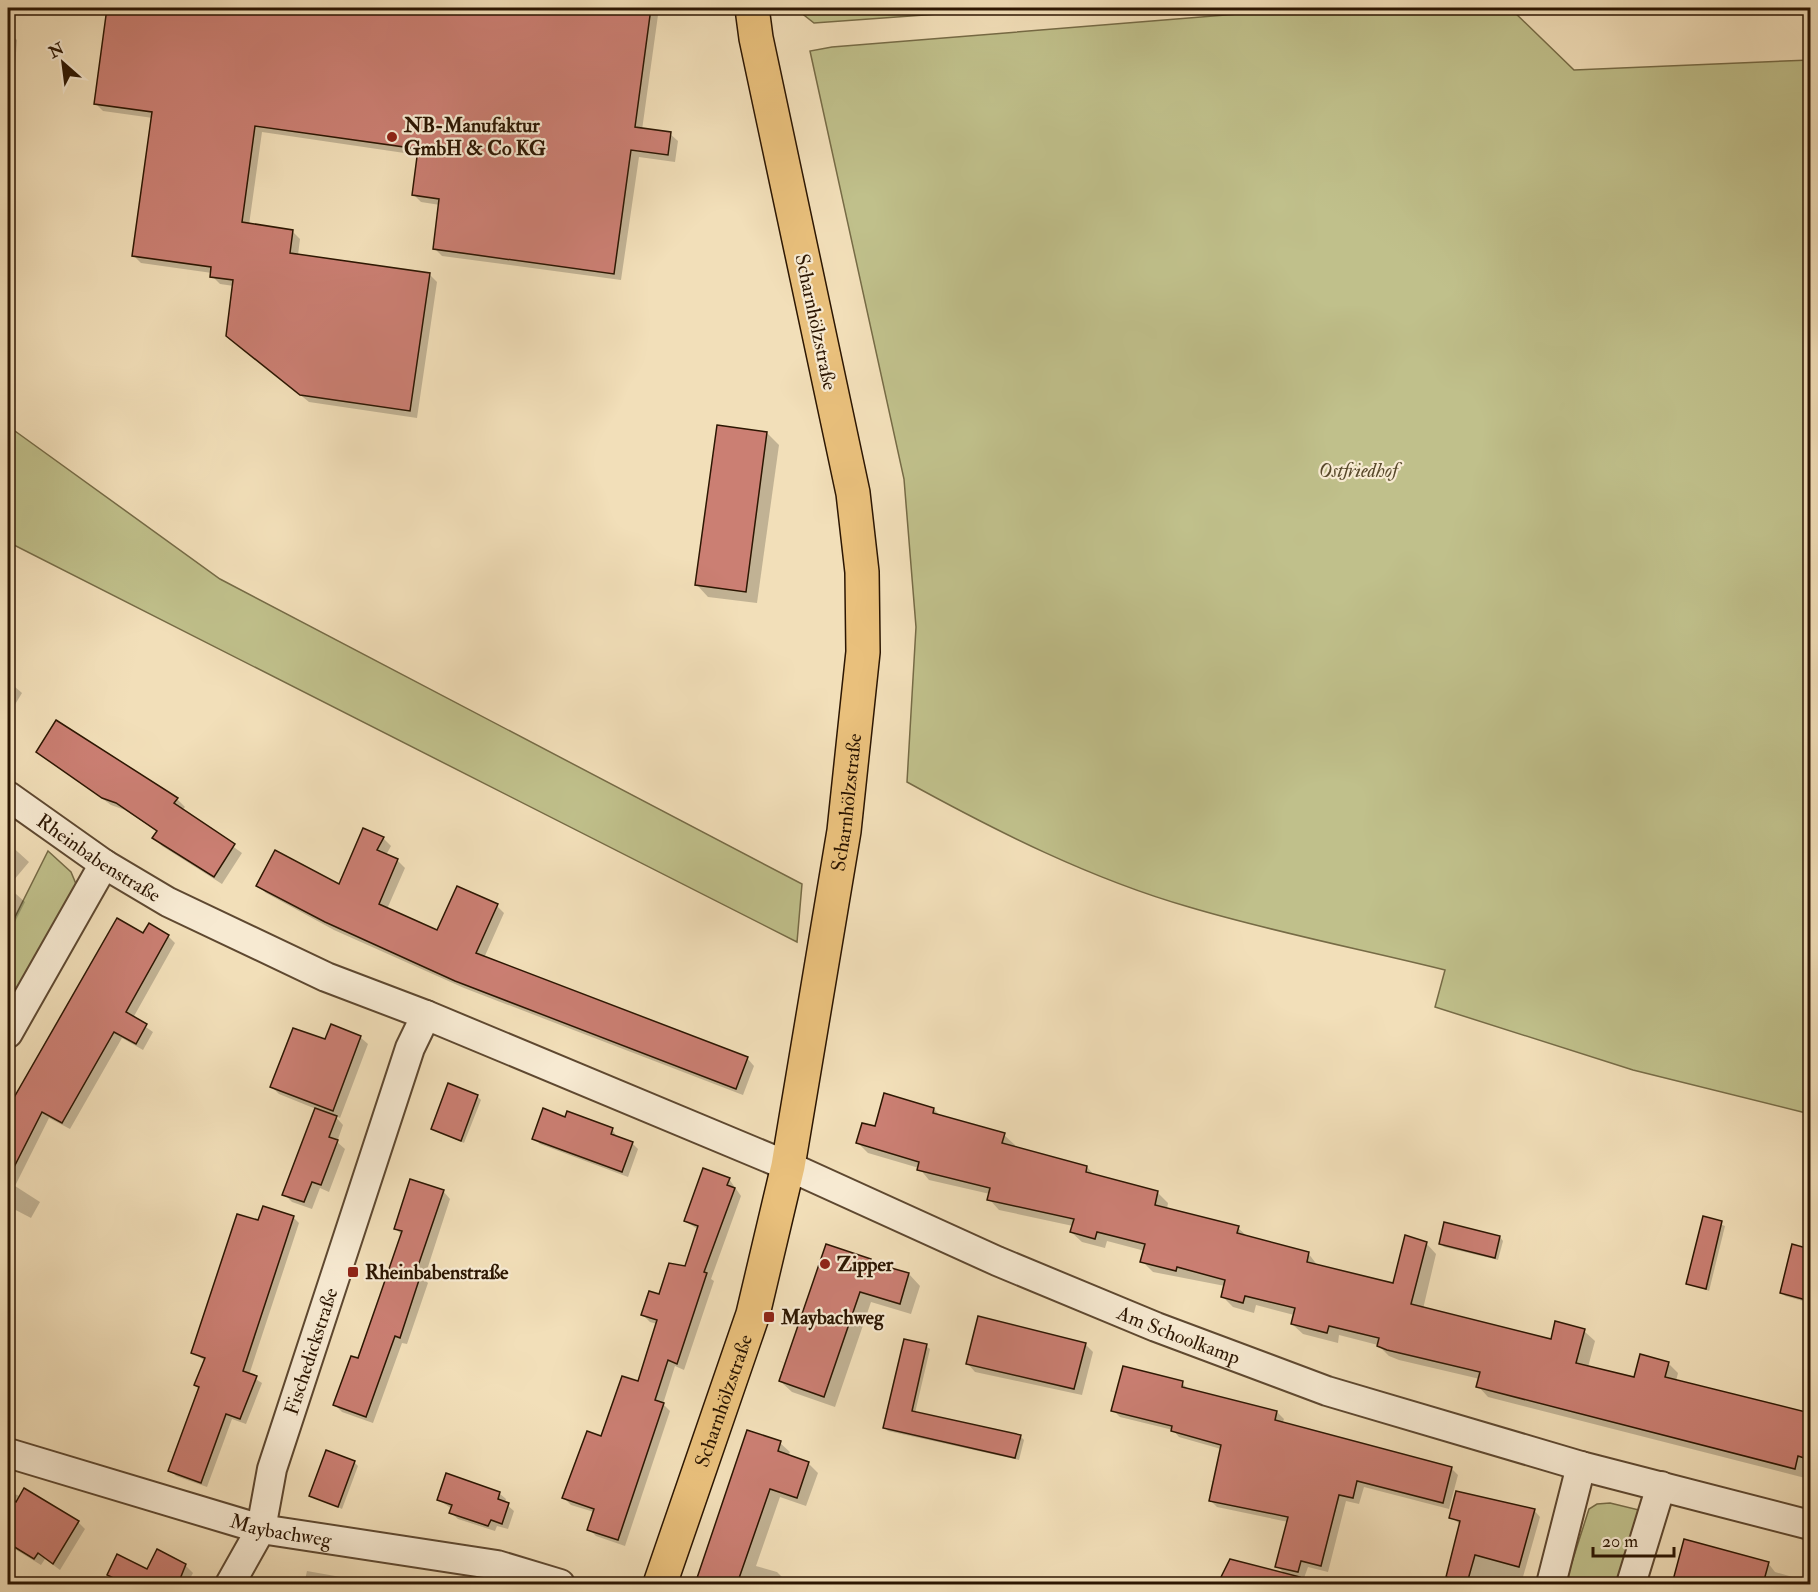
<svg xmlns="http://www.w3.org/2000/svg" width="1818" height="1592" viewBox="0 0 1818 1592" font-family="'IM FELL Double Pica',serif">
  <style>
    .green { fill: #c0c08b; stroke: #766b46; stroke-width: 1.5 }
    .shadow { fill: #0003 }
    .building { fill: #cb7f73; stroke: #2c1602; stroke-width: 1.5 }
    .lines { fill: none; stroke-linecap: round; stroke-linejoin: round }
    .minor-casing { stroke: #5e4830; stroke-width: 32 }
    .major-casing { stroke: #2c1602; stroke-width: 36 }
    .minor { stroke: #f7ead2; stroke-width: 28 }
    .major { stroke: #e9c07c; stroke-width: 33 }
    .poi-dot { fill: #8f2418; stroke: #f7ead2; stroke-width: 2 }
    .labels { text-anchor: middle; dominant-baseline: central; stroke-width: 4.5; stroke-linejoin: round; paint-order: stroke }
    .poi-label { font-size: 20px; font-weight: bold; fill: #2c1602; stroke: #f7ead2; text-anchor: start }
    .street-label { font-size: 20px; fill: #2c1602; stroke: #f7ead2 }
    .park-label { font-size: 20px; font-style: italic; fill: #58492b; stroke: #f7ead2 }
  </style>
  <rect width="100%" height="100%" fill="#f2dfb9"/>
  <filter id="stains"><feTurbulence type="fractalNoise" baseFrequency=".00333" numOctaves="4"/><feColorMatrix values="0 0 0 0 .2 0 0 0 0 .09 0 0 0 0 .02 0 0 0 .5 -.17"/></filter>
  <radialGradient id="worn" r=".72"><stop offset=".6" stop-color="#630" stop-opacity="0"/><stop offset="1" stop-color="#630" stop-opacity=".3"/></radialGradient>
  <!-- green -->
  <g class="green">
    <path d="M795 8H1020L814 23Z"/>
    <path d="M1312 8H1510L1574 70 1810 60V1114L1633 1070 1435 1007 1445 970C1360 949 1273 932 1189 907 1091 879 996 831 907 782L916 627 904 479 810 51 832 47Z"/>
    <path d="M8 426 220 579 802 884 797 942 8 542Z"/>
    <path d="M48 851 71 872 76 884 13 996 9 995 8 931Z"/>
    <path d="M1610 1503 1639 1510 1620 1584H1565L1589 1509 1597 1504Z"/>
  </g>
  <!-- shadow -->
  <g class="shadow">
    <path d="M109 8H659L642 130 670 134 678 141 675 162 639 157 621 280 442 256 434 248 440 205 421 202 413 194 418 155 262 132 249 225 292 231 300 239 298 255 429 274 437 282 417 418 309 402 228 336 234 286 220 284 212 276V273L141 263 134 256 153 118 103 111 95 103Z"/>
    <path d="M8 32 17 40 11 119H8Z"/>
    <path d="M767 433 779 445 757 603 708 597 697 585Z"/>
    <path d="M8 681 22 693 8 716Z"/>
    <path d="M38 751 177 799 185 807 182 810 242 853 222 884 162 846 154 838 158 832 125 810 111 805Z"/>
    <path d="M383 838 391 846 386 855 397 860 405 868 387 909 438 932 497 906 504 913 484 958 747 1058 754 1066 743 1095 464 988 334 930 266 893 258 886 339 887Z"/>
    <path d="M8 843 29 862 8 887 25 902 15 922 8 915Z"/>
    <path d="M118 920 144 935 168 936 175 943 133 1018 153 1032 143 1050 122 1038 70 1129 49 1118 15 1186 40 1202 31 1218 8 1206V1112Z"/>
    <path d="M360 1037 368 1044 340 1118 334 1115 343 1125 337 1142 345 1149 329 1192 320 1188 312 1209 292 1202 284 1194 316 1109 279 1094 272 1087 326 1041Z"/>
    <path d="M477 1096 481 1100 464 1143 432 1129Z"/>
    <path d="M934 1109 942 1118 1004 1135 1015 1145 1014 1148 1087 1167 1096 1177 1158 1193 1168 1203 1167 1209 1238 1228 1248 1237 1308 1253 1318 1266 1394 1285 1426 1243 1436 1254 1423 1309 1552 1341 1584 1331 1595 1341 1588 1367 1635 1379 1668 1363 1678 1373 1676 1381 1810 1413V1467L1808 1466 1805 1478 1488 1397 1478 1386 1480 1379 1399 1360 1389 1356 1378 1345 1339 1335 1338 1343 1303 1334 1292 1324 1294 1315 1256 1305 1254 1313 1233 1307 1223 1297 1225 1286 1153 1272 1142 1261 1145 1251 1107 1241 1105 1248 1082 1242 1071 1232 1073 1226 999 1210 989 1199 990 1194 929 1180 919 1168 868 1153 858 1143 876 1128Z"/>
    <path d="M566 1119 612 1129 617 1137 632 1143 638 1149 628 1177 540 1144 534 1138Z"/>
    <path d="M729 1179 741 1196 711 1279 714 1281 684 1370 675 1366 663 1404 670 1411 625 1546 596 1536 589 1529 594 1512 571 1505 563 1497 639 1383 657 1324 650 1322 643 1315 686 1267 699 1230 685 1221Z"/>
    <path d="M443 1191 450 1199 424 1279 428 1283 407 1344 402 1343 373 1423 342 1412 334 1404 359 1360 402 1235 395 1228Z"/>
    <path d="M293 1217 299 1223 249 1375 262 1383 246 1424 232 1419 207 1487 176 1476 170 1470 200 1388 196 1385 205 1361 192 1352 259 1222Z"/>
    <path d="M1704 1218 1725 1226 1709 1291 1688 1283Z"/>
    <path d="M1500 1237 1503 1241 1498 1260 1444 1247 1440 1243Z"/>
    <path d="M1794 1246 1810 1250V1303L1785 1296 1782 1293Z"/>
    <path d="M870 1261 874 1264 909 1274 920 1286 911 1314 871 1302 835 1407 792 1392 780 1381Z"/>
    <path d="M1085 1344 1093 1352 1082 1395 975 1372 968 1364Z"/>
    <path d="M926 1346 930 1349 915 1413 1020 1436 1024 1440 1019 1460 888 1431 885 1428Z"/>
    <path d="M1182 1383 1189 1390 1277 1412 1284 1419 1282 1424 1451 1468 1458 1475 1449 1509 1364 1487 1359 1504 1346 1501 1328 1572 1308 1567 1304 1578 1284 1573 1277 1566 1288 1522 1217 1507 1210 1500 1221 1449 1179 1437 1173 1430 1120 1417 1113 1410Z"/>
    <path d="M780 1443 790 1452 788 1456 808 1463 818 1473 806 1506 780 1497 756 1566 777 1572 787 1582 786 1584H701L697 1580Z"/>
    <path d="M354 1462 358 1466 342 1509 311 1495Z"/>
    <path d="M8 1491 78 1522 85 1529 60 1570 45 1559 41 1565 8 1545Z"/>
    <path d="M499 1493 506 1499 505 1503 514 1511 508 1529 497 1526 495 1531 458 1519 451 1513 452 1509 439 1500Z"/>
    <path d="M1534 1510 1540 1517 1521 1584H1461L1447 1576 1461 1525 1451 1517Z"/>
    <path d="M1685 1541 1768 1563 1775 1572 1810 1582V1584H1674Z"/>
    <path d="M185 1565 193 1573 187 1584H121L108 1575Z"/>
    <path d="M307 1571 352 1579 355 1584H304Z"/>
    <path d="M1267 1573 1264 1584H1233L1222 1579Z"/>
  </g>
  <!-- building -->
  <g class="building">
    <path d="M107 8H651L635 127 671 132 668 155 631 150 614 274 433 249 439 199 412 195 418 149 255 126 242 222 293 230 290 253 430 273 410 411 300 395 226 336 233 280 210 277 211 267 132 256 152 112 94 104Z"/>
    <path d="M717 425 767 432 746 592 695 585Z"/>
    <path d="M56 720 178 798 174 803 235 844 214 877 152 838 157 831 116 803 102 798 36 752Z"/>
    <path d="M363 828 384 837 377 850 398 859 379 904 437 930 457 886 498 904 476 953 748 1057 736 1089 455 981 325 922 256 886 275 850 339 884Z"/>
    <path d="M117 918 143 933 149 923 169 935 126 1012 147 1024 136 1044 114 1032 62 1123 42 1112 8 1179V1108Z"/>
    <path d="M331 1024 361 1036 333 1111 270 1087 293 1028 325 1039Z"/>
    <path d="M448 1083 478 1095 461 1141 431 1129Z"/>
    <path d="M884 1093 934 1108 933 1113 1005 1133 1002 1143 1087 1166 1086 1172 1158 1191 1155 1205 1239 1226 1237 1233 1309 1252 1307 1262 1393 1283 1405 1235 1427 1242 1411 1304 1551 1339 1555 1321 1585 1329 1576 1363 1634 1377 1640 1354 1669 1362 1665 1377 1810 1413V1460L1798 1456 1795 1469 1476 1387 1480 1372 1387 1350 1377 1346 1379 1338 1329 1326 1327 1333 1291 1324 1295 1308 1245 1296 1243 1303 1221 1297 1225 1280 1177 1267 1176 1271 1140 1262 1145 1244 1097 1232 1095 1239 1070 1232 1074 1219 987 1200 990 1188 917 1170 919 1162 856 1143 862 1123 875 1126Z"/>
    <path d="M315 1108 337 1116 329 1137 338 1140 321 1185 312 1182 304 1202 282 1195Z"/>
    <path d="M543 1108 565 1117 567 1111 613 1128 611 1134 633 1142 622 1172 532 1139Z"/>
    <path d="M703 1168 730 1178 727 1185 735 1188 704 1272 707 1273 677 1364 668 1360 655 1400 664 1403 618 1540 587 1530 594 1509 562 1498 587 1431 601 1436 622 1376 638 1381 657 1320 641 1315 649 1291 659 1294 669 1263 685 1266 698 1226 684 1221Z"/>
    <path d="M410 1179 444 1190 416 1272 421 1274 400 1338 395 1336 366 1417 333 1405 351 1356 358 1358 380 1295 402 1231 394 1229Z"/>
    <path d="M263 1206 294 1216 243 1371 257 1376 240 1419 226 1414 201 1483 168 1471 199 1387 194 1385 205 1358 191 1353 237 1214 258 1220Z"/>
    <path d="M1703 1216 1722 1221 1706 1289 1686 1284Z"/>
    <path d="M1444 1222 1500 1236 1495 1258 1439 1244Z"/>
    <path d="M826 1244 871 1259 870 1262 909 1273 900 1304 860 1292 824 1397 779 1381Z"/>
    <path d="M1792 1244 1810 1249V1301L1780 1293Z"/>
    <path d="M978 1316 1086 1343 1074 1389 966 1364Z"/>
    <path d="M904 1339 927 1344 912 1411 1021 1435 1015 1458 883 1428Z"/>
    <path d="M1123 1366 1183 1381 1182 1387 1277 1411 1275 1420 1452 1467 1443 1503 1357 1481 1353 1498 1339 1495 1321 1566 1301 1561 1298 1572 1275 1567 1288 1517 1209 1501 1221 1445 1171 1431 1172 1426 1111 1411Z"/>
    <path d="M747 1430 781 1441 778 1451 809 1462 797 1498 770 1489 737 1584H707L696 1581Z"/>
    <path d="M326 1450 355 1461 338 1507 309 1496Z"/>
    <path d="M446 1473 500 1492 498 1499 509 1503 502 1524 491 1520 488 1526 449 1513 452 1505 437 1500Z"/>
    <path d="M24 1488 79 1521 53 1564 38 1553 34 1559 8 1543V1497L16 1502Z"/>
    <path d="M1456 1491 1535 1509 1519 1567 1475 1555 1467 1583 1446 1577 1460 1521 1449 1518Z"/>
    <path d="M1684 1539 1769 1562 1763 1584H1672Z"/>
    <path d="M157 1549 186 1564 178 1584H126L107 1575 117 1554 147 1569Z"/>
    <path d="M1230 1559 1300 1577 1299 1584H1239L1220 1579Z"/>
  </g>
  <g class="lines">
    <defs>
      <g id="minor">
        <path id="s1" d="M8 796 104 864 168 902 326 977 426 1015 788 1166 997 1261 1156 1327 1327 1391 1581 1466 1551 1584"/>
        <path d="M8 1033 104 864"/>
        <path id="s2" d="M8 1453 261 1529 497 1565 560 1584"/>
        <path d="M1581 1466 1810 1525"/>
        <path id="s3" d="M230 1584 261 1529 272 1469 410 1048 426 1015"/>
        <path d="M1631 1584 1661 1486"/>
      </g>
      <g id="major">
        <path id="s4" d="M660 1584 753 1314 788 1166 844 831 863 652 862 572 853 493 756 38 752 8"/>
      </g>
    </defs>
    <!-- minor casing -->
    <use href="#minor" class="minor-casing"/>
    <!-- major casing -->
    <use href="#major" class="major-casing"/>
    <!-- minor -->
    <use href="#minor" class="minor"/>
    <!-- major -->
    <use href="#major" class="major"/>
  </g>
  <!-- markers -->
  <g class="poi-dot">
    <circle cx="392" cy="137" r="6"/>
    <circle cx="825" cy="1264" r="6"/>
    <rect x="347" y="1266" width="12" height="12" rx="3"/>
    <rect x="763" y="1311" width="12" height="12" rx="3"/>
  </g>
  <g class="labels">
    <!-- poi labels -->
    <g class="poi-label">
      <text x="404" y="125">NB-Manufaktur<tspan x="404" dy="23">GmbH &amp; Co KG</tspan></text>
      <text x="837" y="1264">Zipper</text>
      <text x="365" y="1272">Rheinbabenstraße</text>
      <text x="781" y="1317">Maybachweg</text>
    </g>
    <!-- street labels -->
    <g class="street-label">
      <text transform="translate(816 322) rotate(78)">Scharnhölzstraße</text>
      <text stroke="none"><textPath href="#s4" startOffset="806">Scharnhölzstraße</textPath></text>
      <text stroke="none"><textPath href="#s1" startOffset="110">Rheinbabenstraße</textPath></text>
      <text stroke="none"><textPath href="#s1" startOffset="1292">Am Schoolkamp</textPath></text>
      <text stroke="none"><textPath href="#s3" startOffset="248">Fischedickstraße</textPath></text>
      <text stroke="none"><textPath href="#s4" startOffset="194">Scharnhölzstraße</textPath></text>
      <text stroke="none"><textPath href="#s2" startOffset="284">Maybachweg</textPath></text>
    </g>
    <!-- park labels -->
    <g class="park-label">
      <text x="1358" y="470">Ostfriedhof</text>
    </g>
  </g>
  <!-- margin -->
  <rect width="1818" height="1592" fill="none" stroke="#f2dfb9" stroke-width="30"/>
  <rect x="9" y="9" width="1800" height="1574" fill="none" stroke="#2c1602" stroke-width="3"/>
  <rect x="15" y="15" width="1788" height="1562" fill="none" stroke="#2c1602" stroke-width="1.5"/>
  <!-- north arrow -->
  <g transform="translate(63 63) rotate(332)" stroke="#f7ead2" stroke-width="4.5" paint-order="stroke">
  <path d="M0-4.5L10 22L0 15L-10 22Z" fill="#2c1602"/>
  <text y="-9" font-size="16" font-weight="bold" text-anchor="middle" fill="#2c1602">N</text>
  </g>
  <!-- scale -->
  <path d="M1593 1547v9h81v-9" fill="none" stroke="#2c1602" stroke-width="3"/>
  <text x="1602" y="1547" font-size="18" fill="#2c1602" stroke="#f7ead2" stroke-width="4.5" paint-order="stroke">20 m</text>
  <rect width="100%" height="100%" filter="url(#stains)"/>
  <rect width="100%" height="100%" fill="url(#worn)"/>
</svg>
